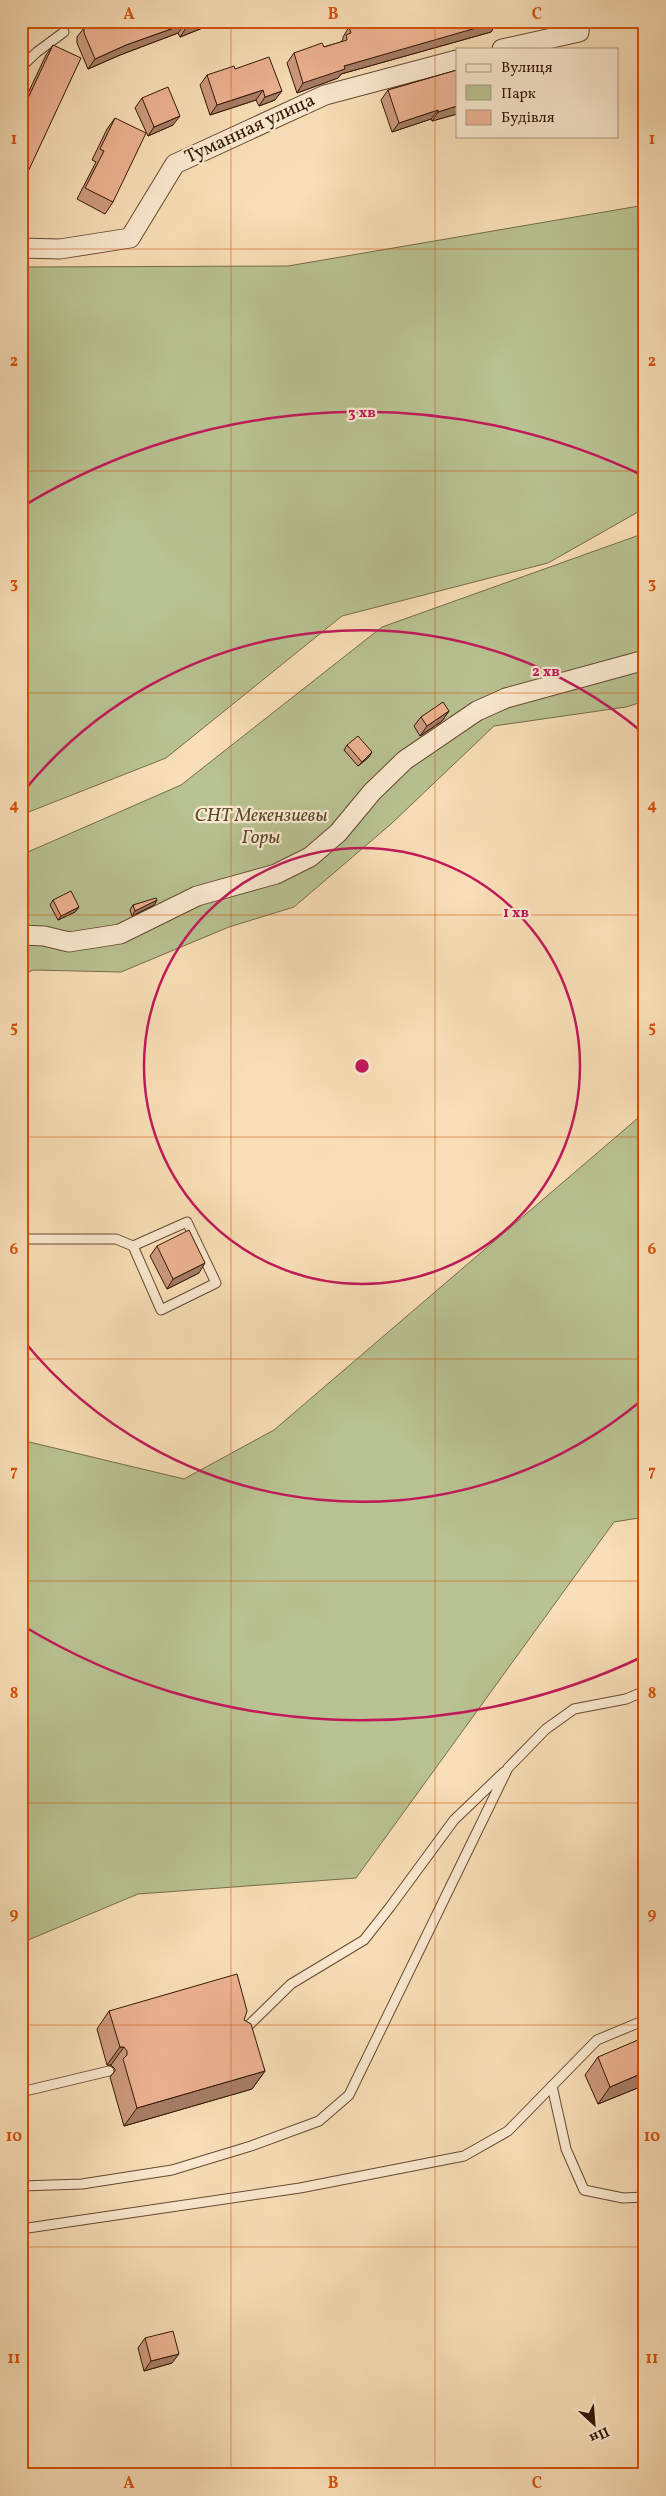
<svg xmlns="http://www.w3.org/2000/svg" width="666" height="2496" viewBox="0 0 666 2496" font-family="Vollkorn,serif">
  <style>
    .green { fill: #b9c292; stroke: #766c4a }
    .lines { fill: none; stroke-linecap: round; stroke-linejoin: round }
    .lane-casing { stroke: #654930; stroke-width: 11 }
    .street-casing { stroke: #654930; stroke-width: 21 }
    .lane { stroke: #fbead1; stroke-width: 9 }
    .street { stroke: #fbead1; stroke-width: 19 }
    .wall { fill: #cd9a7e; stroke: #341703 }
    .shaded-wall { fill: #a77d67; stroke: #341703 }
    .building { fill: #eeb393; stroke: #341703 }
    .grid { fill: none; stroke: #d6520b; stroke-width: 1; stroke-opacity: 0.55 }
    .ring { fill: none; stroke: #c2185b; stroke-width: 2.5 }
    .labels { text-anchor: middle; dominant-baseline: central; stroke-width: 4.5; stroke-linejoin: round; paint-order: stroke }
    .street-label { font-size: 19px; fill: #341703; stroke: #fbead1 }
    .park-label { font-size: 19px; font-style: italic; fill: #5c4a2e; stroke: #fbead1 }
    .centre { fill: #c2185b; stroke: #fbead1; stroke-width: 2.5 }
    .ring-label { font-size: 15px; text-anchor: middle; font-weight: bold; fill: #c2185b; stroke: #fbead1; stroke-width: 4.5; stroke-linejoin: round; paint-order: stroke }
    .neatline { fill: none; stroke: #d6520b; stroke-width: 2 }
    .grid-label { font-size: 16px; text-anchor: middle; font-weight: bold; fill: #d6520b }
  </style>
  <rect width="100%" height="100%" fill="#f9dfb8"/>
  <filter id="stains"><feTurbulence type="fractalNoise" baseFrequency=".004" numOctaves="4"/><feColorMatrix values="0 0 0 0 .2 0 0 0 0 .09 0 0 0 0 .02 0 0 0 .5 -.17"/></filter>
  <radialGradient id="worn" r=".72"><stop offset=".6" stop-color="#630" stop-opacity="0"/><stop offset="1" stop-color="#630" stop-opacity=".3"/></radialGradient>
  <!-- green -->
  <g class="green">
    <path d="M645 205V508L548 563 342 616 166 758 21 815V267L288 266Z"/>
    <path d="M645 533V701L626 707 494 726 391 824 294 907 229 927 121 972 33 970 21 976V855L181 785 382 627Z"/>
    <path d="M645 1112V1517L614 1522 356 1878 138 1894 21 1943V1440L184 1479 274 1430Z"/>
  </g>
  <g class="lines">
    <defs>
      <g id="lane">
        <path d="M21 67 37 52 64 32"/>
        <path d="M21 1239H116L133 1246 161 1310 216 1283 187 1222 133 1246"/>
        <path d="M243 2031 291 1984 364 1940 390 1907 454 1820 504 1772"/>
        <path d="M552 2086 566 2149 584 2190 623 2198 645 2197"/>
        <path d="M21 2092 109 2071"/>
        <path d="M21 2186 82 2184 172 2170 251 2146 319 2121 349 2095 508 1768 546 1729 574 1709 626 1699 645 1691"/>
        <path d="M21 2229 300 2188 464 2156 508 2131 597 2040 645 2020"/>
      </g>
      <g id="street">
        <path d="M502 49 579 32 580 21"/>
        <path d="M21 248 60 249 130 238 175 164 325 95 457 60"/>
        <path d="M21 935 44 936 69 942 120 934 197 896 276 874 310 857 338 833 372 792 405 760 477 711 506 698 645 660"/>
      </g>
    </defs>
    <!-- lane casing -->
    <use href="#lane" class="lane-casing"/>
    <!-- street casing -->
    <use href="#street" class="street-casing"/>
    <!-- lane -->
    <use href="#lane" class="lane"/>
    <!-- street -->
    <use href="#street" class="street"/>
  </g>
  <!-- wall -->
  <g class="wall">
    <path d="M98 21H220L180 37 178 33 120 55 88 69 77 43V37L84 28Z"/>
    <path d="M373 21H516L494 27 491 32 341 74 338 78 297 93 287 63 294 53 324 47 341 42 343 39V37L349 27Z"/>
    <path d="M53 45 26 176 21 183V108L46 55Z"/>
    <path d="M235 69 275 100 259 106 256 100 210 115 200 85 207 75Z"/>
    <path d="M457 70V114L432 121 431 119 392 132 381 100 388 90Z"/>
    <path d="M142 98 173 125 148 136 135 108Z"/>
    <path d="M115 118 113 202 105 214 77 199 96 162 92 160 107 129Z"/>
    <path d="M449 711 442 721 420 736 414 726 421 717Z"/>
    <path d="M347 745 369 757 358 766 344 750Z"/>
    <path d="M53 900 79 907 75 912 58 920 50 905Z"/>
    <path d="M157 900 154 905 132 916 130 910 133 905Z"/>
    <path d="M157 1246 199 1273 167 1289 150 1256Z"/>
    <path d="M109 2011 244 2020 265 2071 252 2089 124 2126 110 2077 115 2071V2069L111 2065H107L97 2029Z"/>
    <path d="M598 2057 645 2085 598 2104 585 2075Z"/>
    <path d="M145 2338 172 2363 144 2371 138 2348Z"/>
  </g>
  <!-- shaded-wall -->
  <g class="shaded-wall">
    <path d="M202 21H220L180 37 186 28Z"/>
    <path d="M495 21H516L494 27 491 32 341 74 338 78 297 93 303 83 344 66Z"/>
    <path d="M185 24 178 33 120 55 88 69 95 59 126 45Z"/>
    <path d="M263 90 256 100 210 115 217 105Z"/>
    <path d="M282 91 275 100 259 106 265 97Z"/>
    <path d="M457 106V114L432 121 438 112Z"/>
    <path d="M438 110 431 119 392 132 399 123Z"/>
    <path d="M180 116 173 125 148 136 154 127Z"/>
    <path d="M449 711 442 721 420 736 427 726Z"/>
    <path d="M372 752 369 757 358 766Z"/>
    <path d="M157 900 154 905 132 916 135 911Z"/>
    <path d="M79 907 75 912 58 920 61 916Z"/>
    <path d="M205 1263 199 1273 167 1289 173 1279Z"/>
    <path d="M120 2047H124L111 2065H107Z"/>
    <path d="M265 2071 252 2089 124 2126 137 2108Z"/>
    <path d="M645 2072V2085L598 2104 610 2087Z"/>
    <path d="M179 2354 172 2363 144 2371 151 2361Z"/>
  </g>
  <!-- building -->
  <g class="building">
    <path d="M98 21H202L186 28 185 24 126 45 95 59 84 33V28Z"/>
    <path d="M373 21H497V22L344 66 345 69 303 83 294 53 322 43 324 47 347 40 346 35 351 33 349 27Z"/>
    <path d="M53 45 81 58 26 176 24 175 21 183V113Z"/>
    <path d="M269 57 282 91 265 97 263 90 217 105 207 75 234 66 235 69Z"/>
    <path d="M457 70V106L438 112V110L399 123 388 90Z"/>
    <path d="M168 87 180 116 154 127 142 98Z"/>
    <path d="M115 118 146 133 113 202 85 188 104 151 100 149Z"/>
    <path d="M443 702 449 711 427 726 421 717Z"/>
    <path d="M358 736 372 752 362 762 347 745Z"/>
    <path d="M71 891 79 907 61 916 53 900Z"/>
    <path d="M156 898 157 900 135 911 133 905Z"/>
    <path d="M189 1230 205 1263 173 1279 157 1246Z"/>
    <path d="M237 1974 247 2011 244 2020 251 2024 265 2071 137 2108 123 2059 127 2055V2051L124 2047H120L109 2011Z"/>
    <path d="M645 2037V2072L610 2087 598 2057Z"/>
    <path d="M173 2331 179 2354 151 2361 145 2338Z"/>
  </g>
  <!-- grid -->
  <path class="grid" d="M231 21V2475M435 21V2475M21 249H645M21 471H645M21 693H645M21 915H645M21 1137H645M21 1359H645M21 1581H645M21 1803H645M21 2025H645M21 2247H645"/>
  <!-- distance rings -->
  <g class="ring">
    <circle cx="362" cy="1066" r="218"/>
    <path d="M642 1400A436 436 0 0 1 23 1340M23 792A436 436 0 0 1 642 732"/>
    <path d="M644 1656A654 654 0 0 1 25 1627M25 505A654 654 0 0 1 644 476"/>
  </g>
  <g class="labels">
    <!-- street labels -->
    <g class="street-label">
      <text transform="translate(250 129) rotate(-25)">Туманная улица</text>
    </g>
    <!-- park labels -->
    <g class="park-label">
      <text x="261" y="816">СНТ Мекензиевы<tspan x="261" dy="22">Горы</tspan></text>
    </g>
  </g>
  <circle cx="362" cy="1066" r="8" class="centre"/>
  <g class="ring-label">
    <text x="362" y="417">3 хв</text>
    <text x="546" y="676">2 хв</text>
    <text x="516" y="917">1 хв</text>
  </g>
  <!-- margin -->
  <rect width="666" height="2496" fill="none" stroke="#f9dfb8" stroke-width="55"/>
  <!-- legend -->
  <rect x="456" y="48" width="162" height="90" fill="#fbead1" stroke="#ab967f"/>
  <rect x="466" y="64" width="25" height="8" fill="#fbead1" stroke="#ab967f"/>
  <text x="501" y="72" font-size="15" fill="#341703">Вулиця</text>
  <rect x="466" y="85" width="25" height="15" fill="#b9c292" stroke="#ab967f"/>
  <text x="501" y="98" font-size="15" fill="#341703">Парк</text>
  <rect x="466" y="110" width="25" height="15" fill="#eeb393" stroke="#ab967f"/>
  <text x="501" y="122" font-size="15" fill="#341703">Будівля</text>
  <!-- north arrow -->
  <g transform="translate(594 2424) rotate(154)" stroke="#fbead1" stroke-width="4" paint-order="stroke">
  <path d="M0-4L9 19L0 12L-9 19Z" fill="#341703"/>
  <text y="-8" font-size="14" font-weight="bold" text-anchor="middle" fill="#341703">Пн</text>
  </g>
  <rect x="28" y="28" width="610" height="2440" class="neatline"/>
  <g class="grid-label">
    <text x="129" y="19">A</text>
    <text x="333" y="19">B</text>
    <text x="537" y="19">C</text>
    <text x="14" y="144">1</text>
    <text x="652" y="144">1</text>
    <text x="14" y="366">2</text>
    <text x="652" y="366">2</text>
    <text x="14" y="588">3</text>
    <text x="652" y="588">3</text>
    <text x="14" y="810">4</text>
    <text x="652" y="810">4</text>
    <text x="14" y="1032">5</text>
    <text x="652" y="1032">5</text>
    <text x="14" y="1254">6</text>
    <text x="652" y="1254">6</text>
    <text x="14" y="1476">7</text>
    <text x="652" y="1476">7</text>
    <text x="14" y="1698">8</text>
    <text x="652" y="1698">8</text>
    <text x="14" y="1919">9</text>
    <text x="652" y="1919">9</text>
    <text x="14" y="2141">10</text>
    <text x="652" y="2141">10</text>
    <text x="14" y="2363">11</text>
    <text x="652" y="2363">11</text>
    <text x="129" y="2488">A</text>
    <text x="333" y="2488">B</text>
    <text x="537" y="2488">C</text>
  </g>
  <rect width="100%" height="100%" filter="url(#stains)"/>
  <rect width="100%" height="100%" fill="url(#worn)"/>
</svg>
